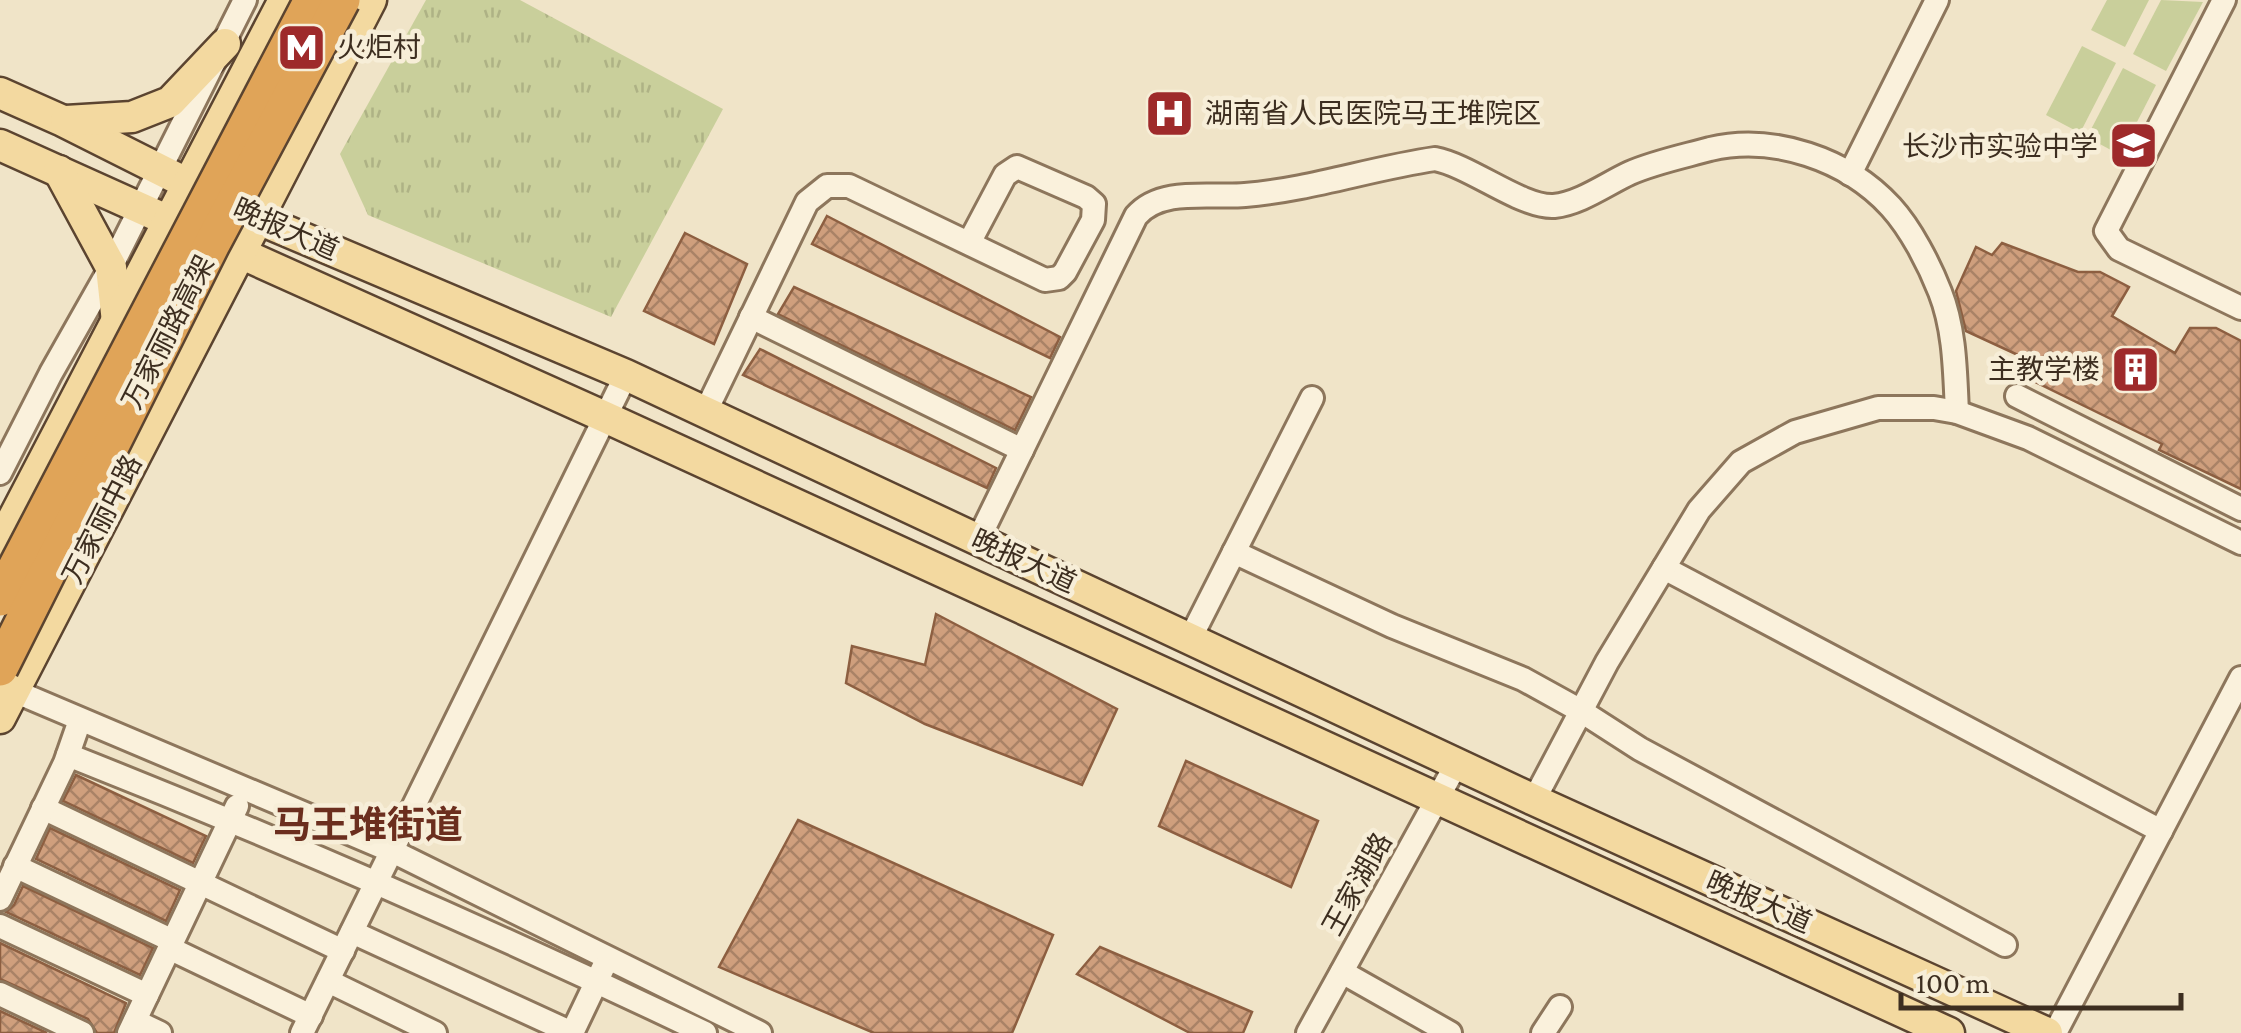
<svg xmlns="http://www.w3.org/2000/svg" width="2241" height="1033" viewBox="0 0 2241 1033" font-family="'Crimson Pro','Noto Sans SC',serif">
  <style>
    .grass { fill: url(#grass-tufts) }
    .green { fill: #c9cf9b }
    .building { fill: url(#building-cross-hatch); stroke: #8d5f41; stroke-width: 2.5 }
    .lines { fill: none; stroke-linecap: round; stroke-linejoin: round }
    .minor-casing { stroke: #8d765c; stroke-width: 28 }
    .major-casing { stroke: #5b4430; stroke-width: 35 }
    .minor { stroke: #faf1dc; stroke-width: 22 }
    .major { stroke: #f3d9a0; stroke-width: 30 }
    .highway-bridge-casing { stroke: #5b4430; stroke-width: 40; stroke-linecap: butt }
    .highway-bridge { stroke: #e0a458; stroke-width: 35 }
    .labels { text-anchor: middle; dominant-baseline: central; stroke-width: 9; stroke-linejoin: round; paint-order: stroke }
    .poi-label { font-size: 28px; fill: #3d2e20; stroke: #f7eed8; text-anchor: start }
    .street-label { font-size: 28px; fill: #3d2e20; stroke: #f7eed8 }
    .district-label { font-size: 38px; font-weight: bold; fill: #6b2e1e; stroke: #f7eed8 }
  </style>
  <defs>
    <pattern id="grass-tufts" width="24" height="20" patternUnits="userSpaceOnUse" patternTransform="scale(2.5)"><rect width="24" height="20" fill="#c9cf9b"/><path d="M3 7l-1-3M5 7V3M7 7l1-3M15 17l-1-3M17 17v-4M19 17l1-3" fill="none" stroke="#aeb285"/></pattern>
    <pattern id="building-cross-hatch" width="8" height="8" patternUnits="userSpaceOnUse" patternTransform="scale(2.5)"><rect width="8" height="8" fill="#cf9f7d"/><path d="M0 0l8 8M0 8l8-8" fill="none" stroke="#a98266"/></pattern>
  </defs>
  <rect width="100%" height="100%" fill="#f0e4c8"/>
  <!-- grass -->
  <path class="grass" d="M426 0H520L723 109 611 317 368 215 340 154Z"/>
  <!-- green -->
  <g class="green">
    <path d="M2107 0H2149L2125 47 2091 30Z"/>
    <path d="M2161 0 2203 2 2166 71 2133 54Z"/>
    <path d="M2082 46 2116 63 2080 133 2046 115Z"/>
    <path d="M2123 68 2156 85 2120 155 2087 137Z"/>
  </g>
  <!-- building -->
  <g class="building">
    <path d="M827 216 1060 337 1050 358 812 244Z"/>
    <path d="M685 233 747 264 714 344 644 311Z"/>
    <path d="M2002 243 2078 272H2100L2129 287 2112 316 2175 353 2190 328H2216L2241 341V489L2159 450 2162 444 2027 378 2031 361 1966 331 1956 291 1976 247 1992 255Z"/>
    <path d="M794 287 1031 397 1015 430 778 314Z"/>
    <path d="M760 349 996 468 987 488 743 375Z"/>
    <path d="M936 614 1117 709 1082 785 925 724 846 683 852 646 925 665Z"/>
    <path d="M1186 761 1318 821 1291 887 1159 826Z"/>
    <path d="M76 775 206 836 193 863 63 801Z"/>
    <path d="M798 820 1053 935 1012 1033H874L719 967Z"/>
    <path d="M50 828 180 890 166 921 36 859Z"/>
    <path d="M23 886 153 948 140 975 6 912 14 905Z"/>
    <path d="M0 943 126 1003 114 1033H97L88 1019 0 979Z"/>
    <path d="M1100 947 1252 1012 1243 1033H1190L1077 974Z"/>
    <path d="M0 1011 47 1033H0Z"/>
  </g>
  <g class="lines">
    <defs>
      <g id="minor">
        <path d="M2224 0 2106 231 2119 249 2241 308"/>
        <path d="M1850 174 1937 0"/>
        <path d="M751 317 1022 450"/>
        <path d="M2017 396 2241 509"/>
        <path d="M705 413 807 202 827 186H849L1045 280 1059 278 1065 272 1093 220 1094 204 1086 197 1017 167 1005 175 969 243"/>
        <path d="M0 473 51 373 111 267 245 0"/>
        <path d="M978 540 1136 216C1161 187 1210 198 1245 195 1309 190 1372 168 1435 159 1471 166 1522 208 1554 206 1581 203 1606 184 1630 173 1655 162 1685 156 1710 149 1773 134 1847 159 1891 207 1911 229 1929 264 1940 292 1955 330 1955 372 1957 412"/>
        <path d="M1234 552 1392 626 1523 679 1581 711 1640 749 2005 945"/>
        <path d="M1664 568 2161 831"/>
        <path d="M1190 639 1312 398"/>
        <path d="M0 685 392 851 760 1033"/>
        <path d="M68 755C283 840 496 933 705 1033"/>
        <path d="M1534 800 1607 662 1699 510 1741 462 1795 432 1878 408H1934L1957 412 2028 438 2241 543"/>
        <path d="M43 808 343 951"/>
        <path d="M15 866 173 941"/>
        <path d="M0 899 65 763 80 720"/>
        <path d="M0 926 147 995"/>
        <path d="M352 932 572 1033 603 968"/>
        <path d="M169 948 311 1016"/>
        <path d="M1342 972 1450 1033"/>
        <path d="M328 981 435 1033"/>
        <path d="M0 994 82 1033"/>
        <path d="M135 1021 160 1033"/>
        <path d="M129 1033 237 806"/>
        <path d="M302 1033 626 375"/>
        <path d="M1308 1033 1457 763"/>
        <path d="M1543 1033 1560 1007"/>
        <path d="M2055 1033 2241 678"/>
      </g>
      <g id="major">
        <path d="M0 93 63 121 256 218 626 375 1534 800 2047 1033"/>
        <path d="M66 121 132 117 170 102 225 44"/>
        <path d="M0 145 605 417 1949 1033"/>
        <path d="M59 171 111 267 117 322"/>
        <path d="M0 544 284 0"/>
        <path d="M0 718 371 0"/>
      </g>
    </defs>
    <!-- minor casing -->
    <use href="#minor" class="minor-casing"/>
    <!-- major casing -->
    <use href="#major" class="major-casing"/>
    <!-- minor -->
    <use href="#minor" class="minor"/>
    <!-- major -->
    <use href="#major" class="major"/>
    <defs>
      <g id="highway-bridge">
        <path d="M0 598 312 0"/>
        <path d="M0 668 212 244 342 0"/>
      </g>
    </defs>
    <!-- highway-bridge casing -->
    <use href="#highway-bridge" class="highway-bridge-casing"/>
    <!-- highway-bridge -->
    <use href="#highway-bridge" class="highway-bridge"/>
  </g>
  <!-- icons -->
  <defs>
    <symbol id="metro-square" viewBox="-11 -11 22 22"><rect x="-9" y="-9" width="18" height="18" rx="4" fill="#9e2a2b" stroke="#f7eed8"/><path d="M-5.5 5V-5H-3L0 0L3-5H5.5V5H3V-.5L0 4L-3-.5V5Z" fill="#fff"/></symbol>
    <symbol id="hospital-square" viewBox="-11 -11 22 22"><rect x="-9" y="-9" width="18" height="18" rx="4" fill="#9e2a2b" stroke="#f7eed8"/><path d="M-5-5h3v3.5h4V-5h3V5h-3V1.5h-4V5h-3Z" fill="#fff"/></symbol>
    <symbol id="school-square" viewBox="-11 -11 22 22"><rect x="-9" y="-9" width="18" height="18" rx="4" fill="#9e2a2b" stroke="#f7eed8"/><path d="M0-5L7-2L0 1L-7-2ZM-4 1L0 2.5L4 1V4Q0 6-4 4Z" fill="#fff"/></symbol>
    <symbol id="building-square" viewBox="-11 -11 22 22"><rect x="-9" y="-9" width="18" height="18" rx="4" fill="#9e2a2b" stroke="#f7eed8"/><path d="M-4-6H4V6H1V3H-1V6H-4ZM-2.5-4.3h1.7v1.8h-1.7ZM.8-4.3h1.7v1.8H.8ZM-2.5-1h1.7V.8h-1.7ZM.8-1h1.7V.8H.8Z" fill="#fff"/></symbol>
  </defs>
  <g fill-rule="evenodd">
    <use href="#metro-square" x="274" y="20" width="55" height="55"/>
    <use href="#hospital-square" x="1142" y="86" width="55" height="55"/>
    <use href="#school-square" x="2106" y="118" width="55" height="55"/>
    <use href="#building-square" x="2108" y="342" width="55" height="55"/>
  </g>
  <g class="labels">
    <!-- poi labels -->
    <g class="poi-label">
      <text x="337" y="47">火炬村</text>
      <text x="1205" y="113">湖南省人民医院马王堆院区</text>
      <text x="2098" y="146" text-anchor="end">长沙市实验中学</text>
      <text x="2100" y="369" text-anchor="end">主教学楼</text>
    </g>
    <!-- street labels -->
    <g class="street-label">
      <text transform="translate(286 229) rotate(24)">晚报大道</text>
      <text transform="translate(168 332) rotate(-63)">万家丽路高架</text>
      <text transform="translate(102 519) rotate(-63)">万家丽中路</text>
      <text transform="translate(1024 561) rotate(25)">晚报大道</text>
      <text transform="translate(1357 884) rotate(-61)">王家湖路</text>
      <text transform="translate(1759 902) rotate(24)">晚报大道</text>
    </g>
    <!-- district labels -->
    <g class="district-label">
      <text x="368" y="825">马王堆街道</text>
    </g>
  </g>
  <!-- scale -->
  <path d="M1901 993v15h280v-15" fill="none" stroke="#3d2e20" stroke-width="5"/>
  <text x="1916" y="993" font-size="30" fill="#3d2e20" stroke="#f7eed8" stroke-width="8" paint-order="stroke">100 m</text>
</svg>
